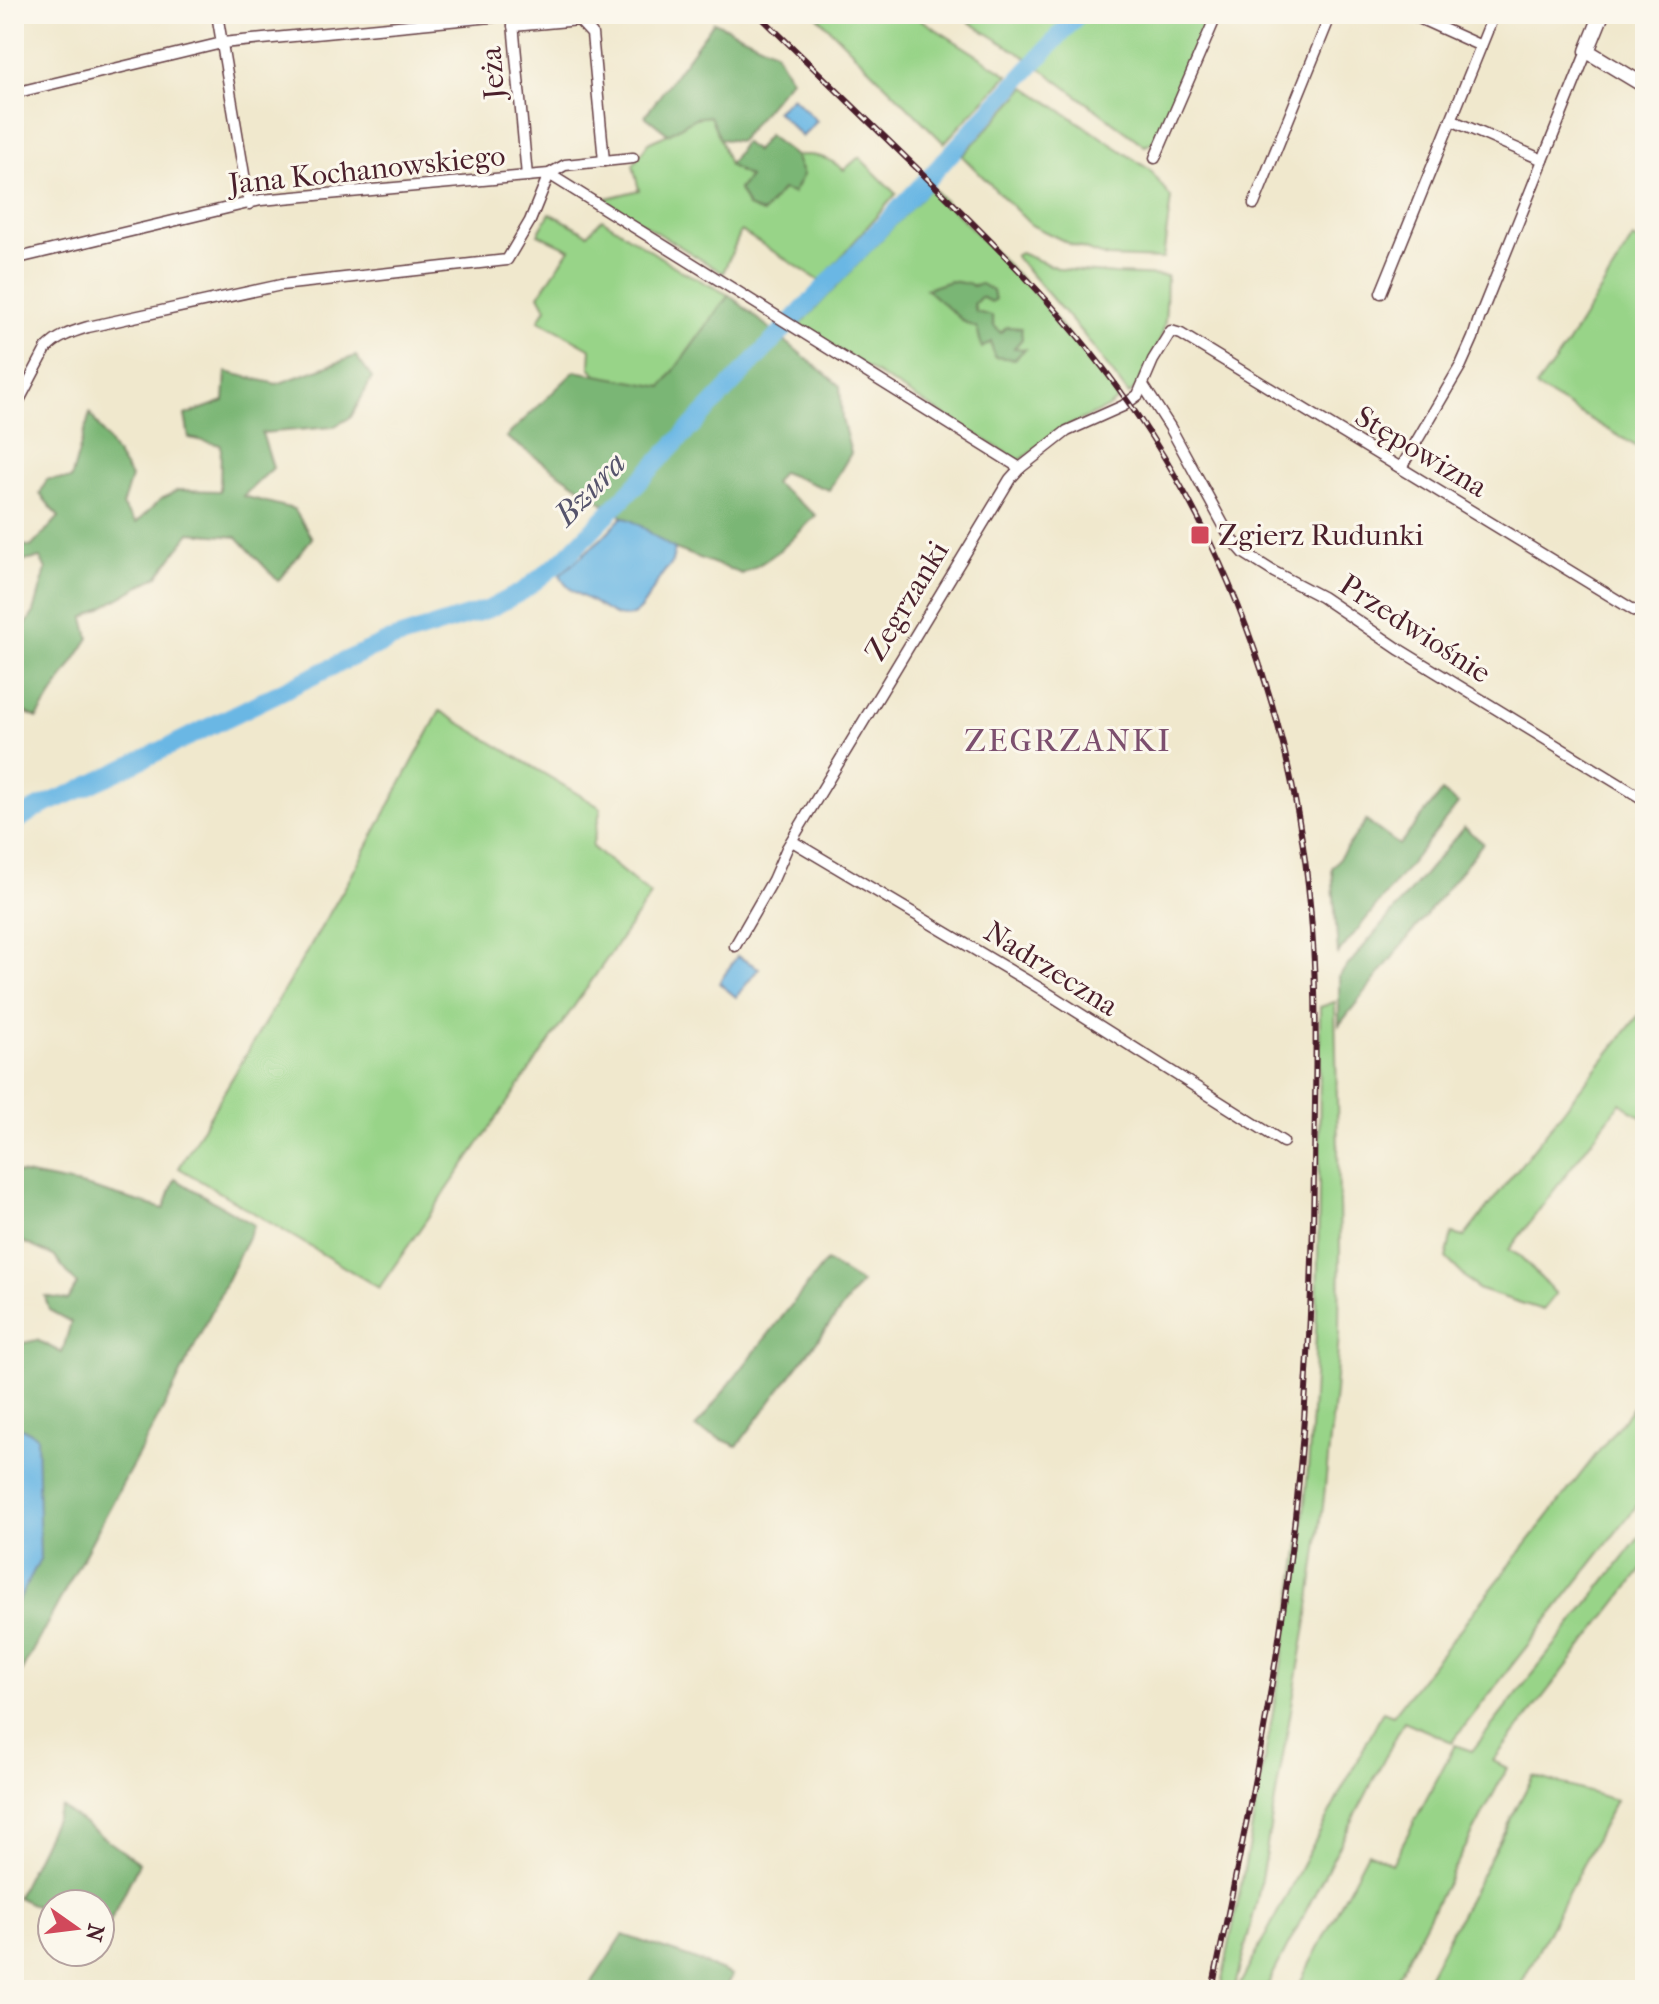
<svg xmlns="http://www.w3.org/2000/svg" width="1659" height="2004" viewBox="0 0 1659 2004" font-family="'IM FELL French Canon',serif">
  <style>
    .green { fill: #98d488; stroke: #717a5a; stroke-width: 2 }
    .forest { fill: #7ab674; stroke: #626a50; stroke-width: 2 }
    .water { fill: #6bb7e4; stroke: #5a6b88; stroke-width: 2 }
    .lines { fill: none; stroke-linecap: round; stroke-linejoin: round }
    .stream { stroke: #6bb7e4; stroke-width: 3 }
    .river { stroke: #6bb7e4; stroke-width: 18 }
    .street-casing { stroke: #633d43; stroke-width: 13 }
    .secondary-casing { stroke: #633d43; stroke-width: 17 }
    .street { stroke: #fff; stroke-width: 10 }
    .secondary { stroke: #fff; stroke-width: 14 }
    .rail-casing { stroke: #4a1f2b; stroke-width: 6 }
    .rail { stroke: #fbf7ec; stroke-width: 3; stroke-dasharray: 9; stroke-linecap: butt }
    .poi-dot { fill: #d1495b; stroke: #fbf7ec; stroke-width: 3 }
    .labels { text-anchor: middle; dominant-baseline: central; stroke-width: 6; stroke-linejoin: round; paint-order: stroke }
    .street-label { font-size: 30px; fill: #4a1f2b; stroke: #fbf7ec }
    .poi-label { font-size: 30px; fill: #4a1f2b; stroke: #fbf7ec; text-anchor: start }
    .water-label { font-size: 32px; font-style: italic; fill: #56546c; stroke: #fbf7ec }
    .neighbourhood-label { font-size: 32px; letter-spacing: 2px; fill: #7c4f6e; stroke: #fbf7ec }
  </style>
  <rect width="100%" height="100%" fill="#fbf7ec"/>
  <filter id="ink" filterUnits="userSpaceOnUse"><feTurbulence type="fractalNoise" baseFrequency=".0125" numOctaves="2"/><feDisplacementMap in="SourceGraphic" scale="16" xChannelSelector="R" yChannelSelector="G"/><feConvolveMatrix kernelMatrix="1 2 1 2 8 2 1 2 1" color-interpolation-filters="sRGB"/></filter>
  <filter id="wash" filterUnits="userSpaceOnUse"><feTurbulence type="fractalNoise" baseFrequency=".006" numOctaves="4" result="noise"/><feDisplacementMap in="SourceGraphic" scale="32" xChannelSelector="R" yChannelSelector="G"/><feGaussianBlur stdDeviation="1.8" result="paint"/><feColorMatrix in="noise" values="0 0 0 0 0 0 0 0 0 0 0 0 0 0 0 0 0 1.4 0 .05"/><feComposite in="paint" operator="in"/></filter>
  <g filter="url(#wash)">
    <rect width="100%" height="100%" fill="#f0e8cd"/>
    <!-- green -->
    <g class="green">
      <path d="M815 14H912L1008 75 944 143Z"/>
      <path d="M956 14H1211L1158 140 1145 146 1027 58Z"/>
      <path d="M1026 87 1150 170 1171 198 1163 259 1107 257 1070 244 1031 225 962 156Z"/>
      <path d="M710 116 715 125 729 165 750 178 739 190 748 207 763 213 782 190 803 175 795 156C815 153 828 157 844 170L859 157 896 194 820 281 741 231 723 273 603 199 639 190 633 165 648 143 668 134 695 118Z"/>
      <path d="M931 187 1033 291 1120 398 1107 408 1057 431 1022 459 1018 460 799 326Z"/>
      <path d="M550 213 588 234 602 219 680 270 729 295 662 387 661 411 609 390 590 367 591 349 539 320 546 308 539 295 570 249 538 234Z"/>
      <path d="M1633 238 1645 245V442L1641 449 1536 387 1566 346Z"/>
      <path d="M1020 253 1060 269 1115 274 1167 276C1166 292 1167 311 1164 327 1159 348 1145 380 1129 395L1083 334 1015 256Z"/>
      <path d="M440 711 601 808 592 847 651 895 379 1288 179 1168 348 882Z"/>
      <path d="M1335 1002 1340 1248 1339 1333 1335 1392 1323 1506 1307 1621 1257 1901 1234 1990H1220C1239 1901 1255 1812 1271 1723 1284 1650 1297 1576 1305 1502 1321 1337 1319 1172 1320 1007Z"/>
      <path d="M1645 1007V1120L1620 1103 1509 1250 1520 1256 1556 1294 1543 1310 1477 1289 1446 1258 1452 1234 1464 1237Z"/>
      <path d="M1645 1392V1495L1452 1742 1404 1721 1265 1990H1237L1383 1711 1393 1715Z"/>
      <path d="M1645 1530V1566L1493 1761 1507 1768 1391 1990H1296L1368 1852 1392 1864 1455 1745 1472 1751Z"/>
      <path d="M1533 1776 1616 1800 1518 1990H1421Z"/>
    </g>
    <!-- forest -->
    <g class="forest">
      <path d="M714 22 775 51 791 79 739 141 720 139 710 116 695 118 668 134 645 116Z"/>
      <path d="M768 135 795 156 803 175 793 193 782 190 763 213 748 207 739 189 749 177 729 165 744 142 755 151Z"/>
      <path d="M950 281 969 284 973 286 981 284 993 291 995 300 991 302 981 297 974 304 976 312 992 316 994 326 1001 333 1007 327 1021 328 1022 339 1014 348 1025 349 1015 359 994 357 991 342 982 348 977 328 964 322 926 289Z"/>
      <path d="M729 295 840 386 842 419 851 453 829 490 782 472 774 483 816 515C791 541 775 558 742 574L665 545 506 437 575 371 662 387Z"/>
      <path d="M356 356 372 378 351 417 333 427 262 433 273 468 243 496 294 509 312 538 278 581 237 537 190 533 158 576 84 618 89 638 37 718 14 707V644L34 612 46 569 40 558 24 561 14 577V543L31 547 59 517 40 494 47 479H71L90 413 131 477 122 506 136 523 161 499 178 490 220 491 221 445 189 438 185 415 224 401 226 372 277 384Z"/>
      <path d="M1442 792 1458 804 1338 954 1332 868 1366 821 1399 845Z"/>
      <path d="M1464 827 1483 843 1339 1025V976Z"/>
      <path d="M14 1172 85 1186 164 1209 175 1179 254 1225 171 1394 14 1685V1345L37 1340 62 1353 71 1322 49 1310 45 1296 68 1300 77 1284 54 1256 14 1238Z"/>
      <path d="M826 1261 861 1283 737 1446 695 1428Z"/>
      <path d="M61 1807 139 1863 102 1938 100 1937V1904H52V1914L17 1897Z"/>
      <path d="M623 1935 694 1959 732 1975 724 1990H587Z"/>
    </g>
    <!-- water -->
    <g class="water">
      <path d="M792 97 817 121 802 137 776 111Z"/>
      <path d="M622 517C641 522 656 540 675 549L671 565C651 579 646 627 615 615 607 612 600 606 593 602 580 595 565 589 560 575L602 538Z"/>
      <path d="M737 956 759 968 736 997 719 983Z"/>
      <path d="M14 1424 37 1436 40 1559 14 1609Z"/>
    </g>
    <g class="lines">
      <!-- stream -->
      <path class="stream" d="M14 810 35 809"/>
      <!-- river -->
      <path class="river" d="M14 823 35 809 86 787 344 661 391 640 489 609 523 591 565 558 629 492 936 170 1079 14"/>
    </g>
  </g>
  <g filter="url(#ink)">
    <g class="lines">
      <defs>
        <g id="street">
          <path d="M217 14 249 204"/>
          <path d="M1410 14 1481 46"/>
          <path d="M513 23 527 176"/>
          <path d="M513 26 579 20 592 34 604 161"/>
          <path d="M14 93 222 43 512 15"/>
          <path d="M1451 120 1543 160"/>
          <path d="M1155 158 1217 14"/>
          <path d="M1254 204 1331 14"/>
          <path d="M14 259 261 200 549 174 565 165 633 158"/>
          <path d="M1381 293 1494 14"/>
          <path d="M1143 385 1170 427 1230 537 1244 553 1274 572 1322 597 1400 650 1645 800"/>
          <path d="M14 410 46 349C58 336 72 332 88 327L281 285 507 260 530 221 549 174 1020 468"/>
          <path d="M1401 468 1461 365 1473 338 1479 319 1587 51"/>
          <path d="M792 841 1041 989 1283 1142"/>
          <path d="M735 946 773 880 787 848 1010 479 1020 468 1067 431 1123 406 1138 395 1153 360 1171 331 1181 334 1645 617"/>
        </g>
        <path id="secondary" d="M1602 14 1587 51 1645 86"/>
      </defs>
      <!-- street casing -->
      <use href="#street" class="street-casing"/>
      <!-- secondary casing -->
      <use href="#secondary" class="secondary-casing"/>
      <!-- street -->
      <use href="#street" class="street"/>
      <!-- secondary -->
      <use href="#secondary" class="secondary"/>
      <defs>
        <path id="rail" d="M758 14C815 70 873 125 930 181 1014 263 1087 336 1151 436 1245 583 1300 755 1312 929 1318 1009 1315 1089 1314 1169 1312 1307 1306 1445 1287 1582 1269 1720 1240 1855 1212 1990"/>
      </defs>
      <!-- rail casing -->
      <use href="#rail" class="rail-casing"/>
      <!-- rail -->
      <use href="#rail" class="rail"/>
    </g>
  </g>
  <!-- markers -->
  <rect class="poi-dot" x="1190" y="525" width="20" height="20" rx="4"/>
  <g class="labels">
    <!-- street labels -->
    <g class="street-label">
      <text transform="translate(493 73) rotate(-95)">Jeża</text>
      <text transform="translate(367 170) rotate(-6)">Jana Kochanowskiego</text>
      <text transform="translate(1421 452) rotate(31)">Stępowizna</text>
      <text transform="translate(907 601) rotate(-59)">Zegrzanki</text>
      <text transform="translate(1415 629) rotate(33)">Przedwiośnie</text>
      <text transform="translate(1051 969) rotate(32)">Nadrzeczna</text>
    </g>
    <!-- poi labels -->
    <g class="poi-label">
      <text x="1218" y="535">Zgierz Rudunki</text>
    </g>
    <!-- water labels -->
    <g class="water-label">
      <text transform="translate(590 489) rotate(-46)">Bzura</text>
    </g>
    <!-- neighbourhood labels -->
    <g class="neighbourhood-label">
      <text x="1068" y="740">ZEGRZANKI</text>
    </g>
  </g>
  <!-- margin -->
  <rect width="1659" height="2004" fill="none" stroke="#fbf7ec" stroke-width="48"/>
  <!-- north arrow -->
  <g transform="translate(76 1928) rotate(104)"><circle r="38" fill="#fbf7ec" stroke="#b4a19f" stroke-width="2"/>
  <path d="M0-6L14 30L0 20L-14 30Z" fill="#d1495b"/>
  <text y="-12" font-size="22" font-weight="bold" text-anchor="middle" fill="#4a1f2b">N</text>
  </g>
</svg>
